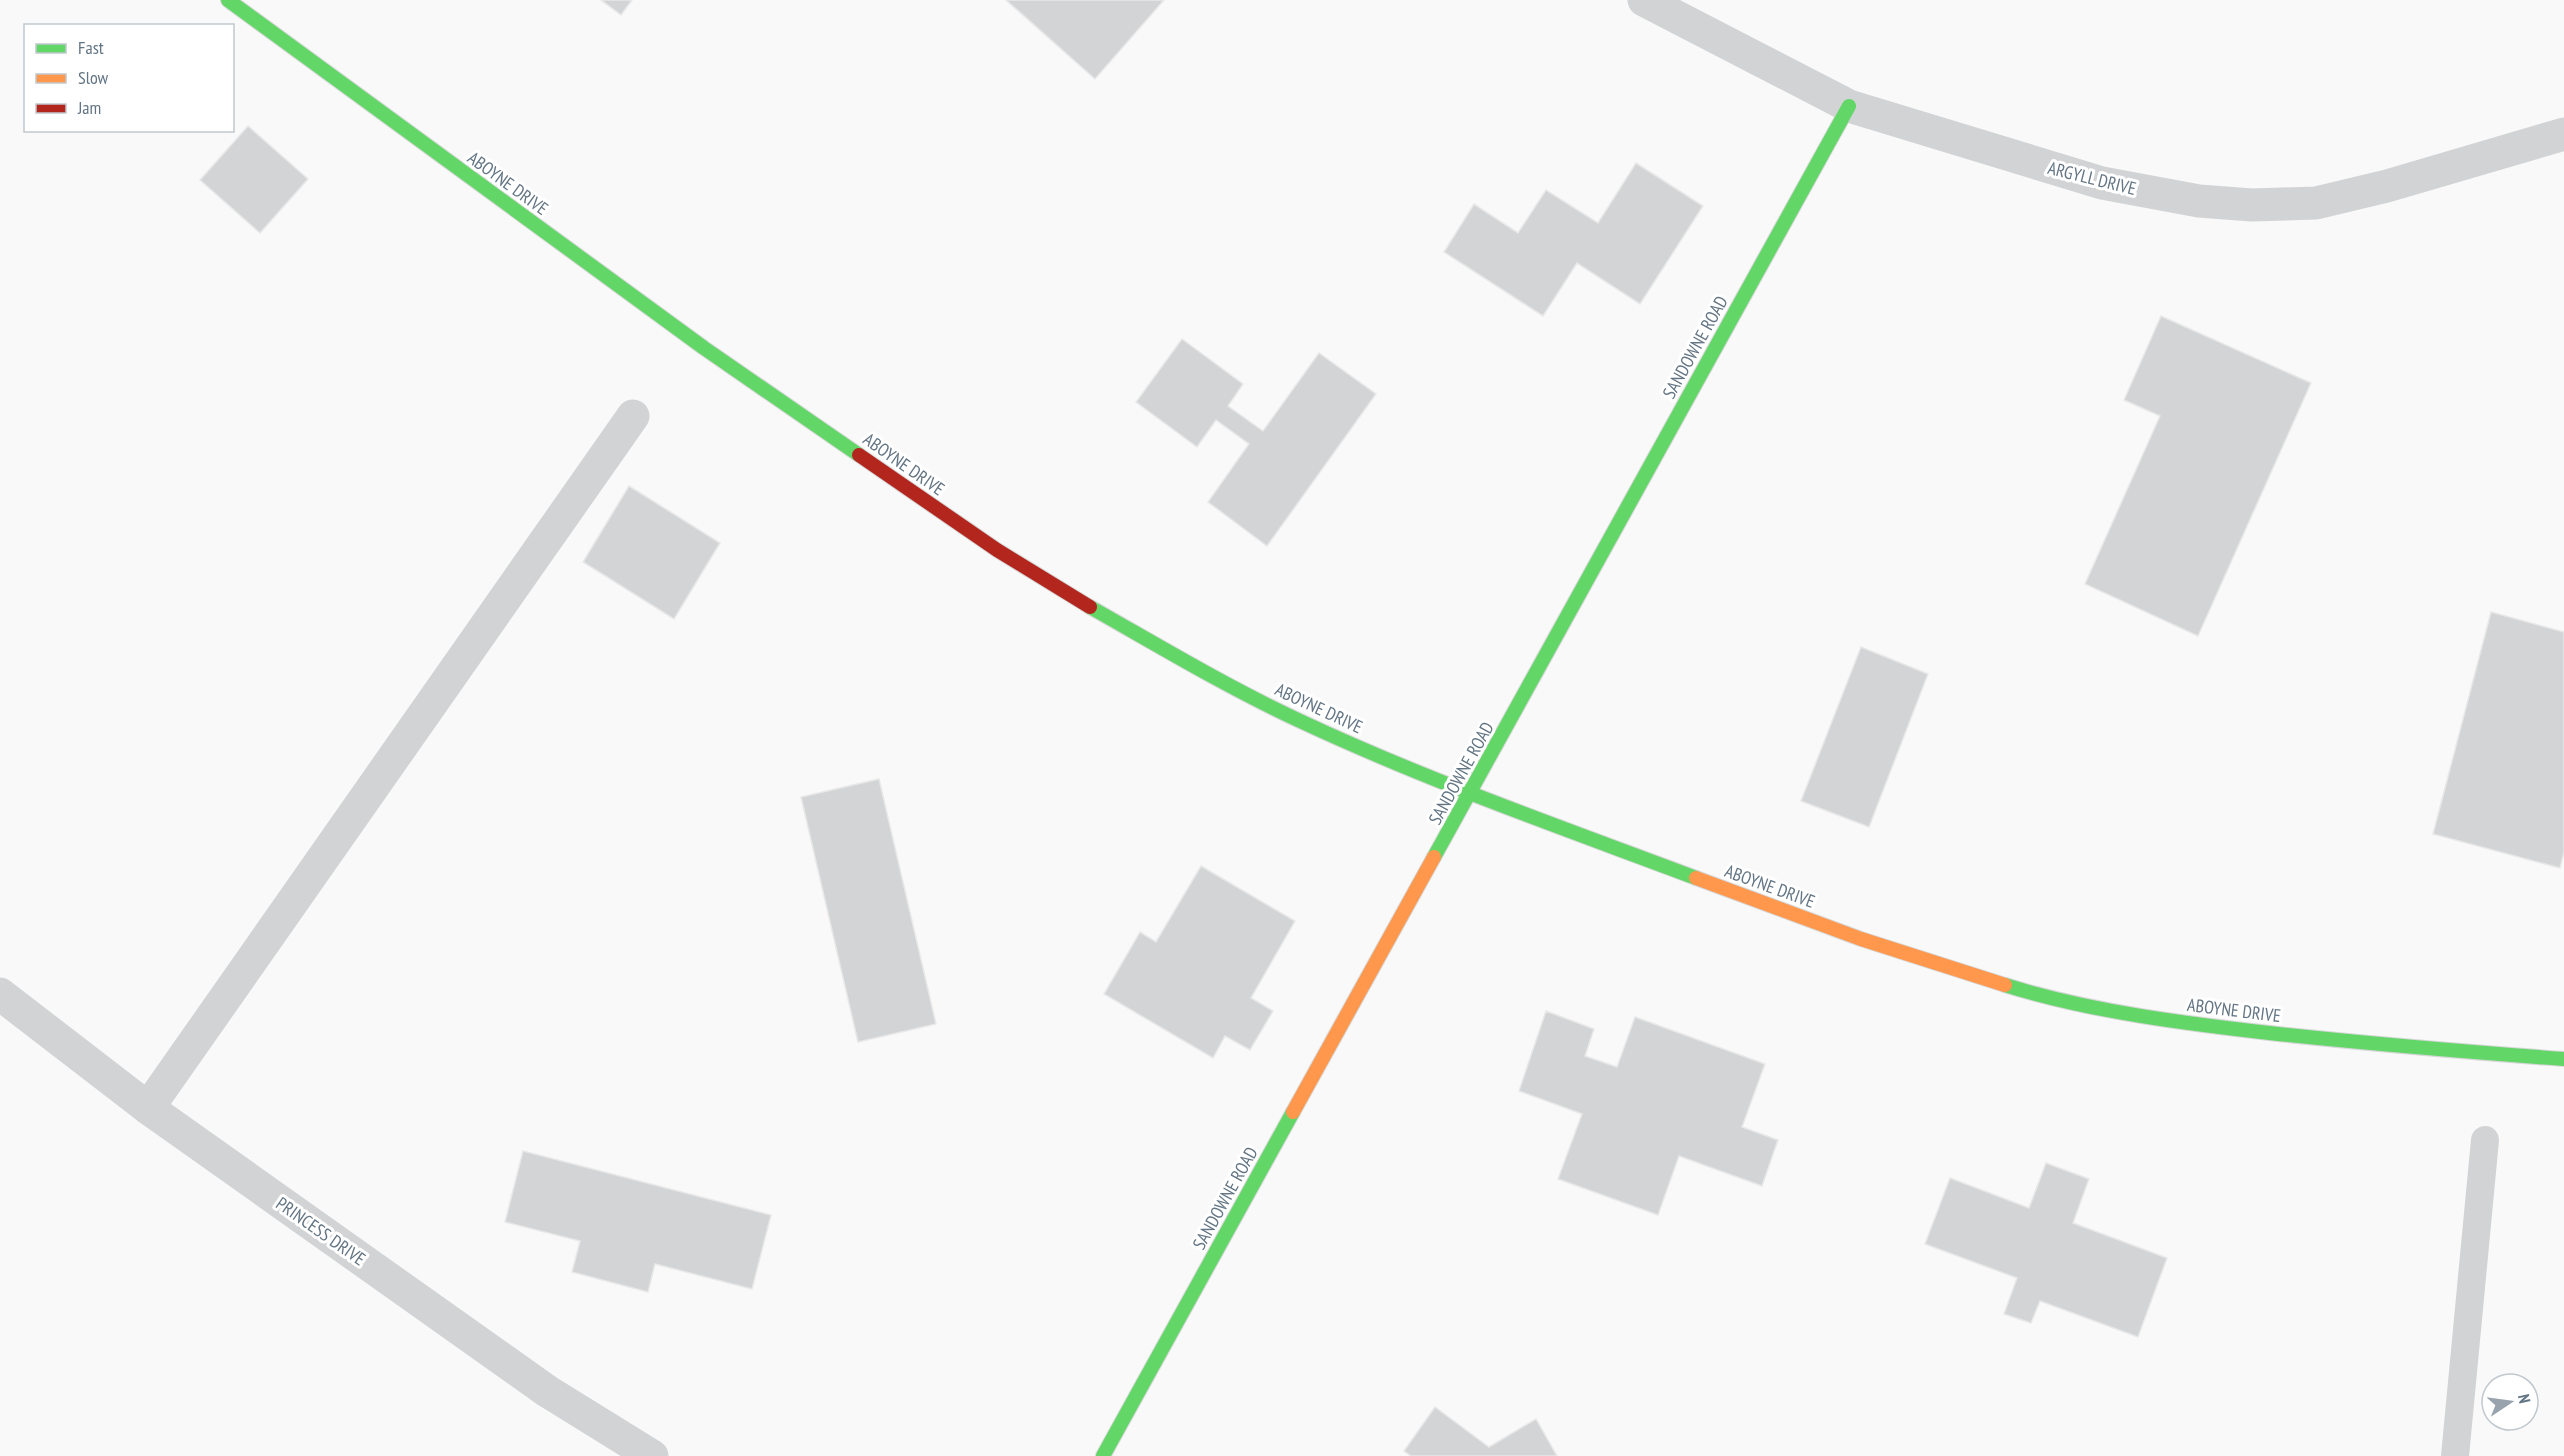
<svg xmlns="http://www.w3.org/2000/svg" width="2564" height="1456" viewBox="0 0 2564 1456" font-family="'PT Sans Narrow',sans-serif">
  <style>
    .building { fill: #d2d4d5; stroke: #e8e8e8; stroke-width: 1.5 }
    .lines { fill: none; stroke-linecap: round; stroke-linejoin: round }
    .fast-casing { stroke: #d6d7d8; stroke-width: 16 }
    .slow-casing { stroke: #d6d7d8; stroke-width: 16 }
    .jam-casing { stroke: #d6d7d8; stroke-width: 16 }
    .lane { stroke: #d1d3d4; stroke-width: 28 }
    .street { stroke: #d1d3d4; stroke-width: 33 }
    .fast { stroke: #63d668; stroke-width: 14 }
    .slow { stroke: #ff974d; stroke-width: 14 }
    .jam { stroke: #b3261e; stroke-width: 14 }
    .labels { text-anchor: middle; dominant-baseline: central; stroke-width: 6; stroke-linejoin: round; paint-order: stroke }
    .street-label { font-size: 18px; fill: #637584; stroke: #fff }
  </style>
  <rect width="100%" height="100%" fill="#f9f9f9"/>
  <!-- building -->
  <g class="building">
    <path d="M601 0H632L621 15Z"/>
    <path d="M1006 0H1164L1095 79Z"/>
    <path d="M248 126 308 179 260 233 200 180Z"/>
    <path d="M1636 163 1703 206 1640 304 1577 263 1543 316 1444 252 1474 204 1518 233 1546 190 1598 223Z"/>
    <path d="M2161 316 2311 383 2198 636 2085 584 2160 416 2124 400Z"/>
    <path d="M1182 339 1243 384 1228 406 1263 431 1319 353 1376 394 1267 546 1208 502 1249 444 1216 420 1197 447 1136 402Z"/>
    <path d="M629 486 720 543 674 619 583 562Z"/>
    <path d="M2491 612 2564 632V852L2560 868 2433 834Z"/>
    <path d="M1861 647 1928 674 1869 827 1801 801Z"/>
    <path d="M879 779 936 1024 858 1042 801 797Z"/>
    <path d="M1201 866 1295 921 1251 998 1273 1011 1250 1050 1225 1036 1213 1058 1104 994 1140 932 1156 942Z"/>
    <path d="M1546 1011 1594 1029 1585 1056 1617 1067 1635 1017 1765 1064 1742 1127 1778 1140 1762 1186 1679 1156 1658 1215 1558 1179 1582 1114 1519 1091Z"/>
    <path d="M523 1151 771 1215 752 1289 655 1264 648 1292 572 1272 580 1241 505 1222Z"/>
    <path d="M2046 1163 2089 1179 2073 1223 2167 1258 2138 1337 2040 1301 2031 1323 2004 1314 2017 1278 1925 1244 1950 1178 2029 1208Z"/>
    <path d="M1435 1407 1489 1447 1536 1419 1557 1456H1411L1404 1451Z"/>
  </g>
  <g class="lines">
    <defs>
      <g id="fast">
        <path d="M228 0 704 348 859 455"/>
        <path d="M1090 607C1159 646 1227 687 1298 720 1428 781 1563 828 1696 878"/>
        <path d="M1434 857 1849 106"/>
        <path d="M2005 985C2091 1012 2189 1024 2278 1034 2373 1044 2468 1052 2564 1059"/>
        <path d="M1103 1456 1293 1112"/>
      </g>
      <g id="slow">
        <path d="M1696 878 1861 939 2005 985"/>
        <path d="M1293 1112 1434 857"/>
      </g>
      <path id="jam" d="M859 455 997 550 1090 607"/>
    </defs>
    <!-- fast casing -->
    <use href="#fast" class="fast-casing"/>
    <!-- slow casing -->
    <use href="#slow" class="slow-casing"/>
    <!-- jam casing -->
    <use href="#jam" class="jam-casing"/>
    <!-- lane -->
    <path class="lane" d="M2455 1456 2485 1140"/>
    <!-- street -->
    <g class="street">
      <path d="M1644 0 1849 106 2102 183 2199 201 2252 205 2316 203 2387 186 2564 134"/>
      <path d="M0 994 148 1108 547 1391 652 1456"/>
      <path d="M148 1108 633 416"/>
    </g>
    <!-- fast -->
    <use href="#fast" class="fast"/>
    <!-- slow -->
    <use href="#slow" class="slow"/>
    <!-- jam -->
    <use href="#jam" class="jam"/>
  </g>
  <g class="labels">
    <!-- street labels -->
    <g class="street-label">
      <text transform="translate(2092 178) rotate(14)">ARGYLL DRIVE</text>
      <text transform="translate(508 183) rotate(36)">ABOYNE DRIVE</text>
      <text transform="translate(1695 347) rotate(-61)">SANDOWNE ROAD</text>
      <text transform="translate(904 464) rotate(35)">ABOYNE DRIVE</text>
      <text transform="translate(1319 708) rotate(25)">ABOYNE DRIVE</text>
      <text transform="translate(1461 773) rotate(-61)">SANDOWNE ROAD</text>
      <text transform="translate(1770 886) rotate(20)">ABOYNE DRIVE</text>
      <text transform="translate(2234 1010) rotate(7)">ABOYNE DRIVE</text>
      <text transform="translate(1225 1198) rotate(-61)">SANDOWNE ROAD</text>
      <text transform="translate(321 1231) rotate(35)">PRINCESS DRIVE</text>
    </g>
  </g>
  <!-- legend -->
  <rect x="24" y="24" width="210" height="108" fill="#ffffff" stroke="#c1c8ce" stroke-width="1.5"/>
  <rect x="36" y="44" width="30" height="9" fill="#63d668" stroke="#c1c8ce" stroke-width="1.5"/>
  <text x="78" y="54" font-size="18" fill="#637584">Fast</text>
  <rect x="36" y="74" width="30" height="9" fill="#ff974d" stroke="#c1c8ce" stroke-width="1.5"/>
  <text x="78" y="84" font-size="18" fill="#637584">Slow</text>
  <rect x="36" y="104" width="30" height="9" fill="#b3261e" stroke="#c1c8ce" stroke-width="1.5"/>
  <text x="78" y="114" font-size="18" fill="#637584">Jam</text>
  <!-- north arrow -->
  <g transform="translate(2510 1402) rotate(77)"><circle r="28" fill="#ffffff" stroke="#c1c8ce" stroke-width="1.5"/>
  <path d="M0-4.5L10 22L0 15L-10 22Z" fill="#98a3ad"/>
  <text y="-9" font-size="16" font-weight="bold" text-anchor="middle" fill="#637584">N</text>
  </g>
</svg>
